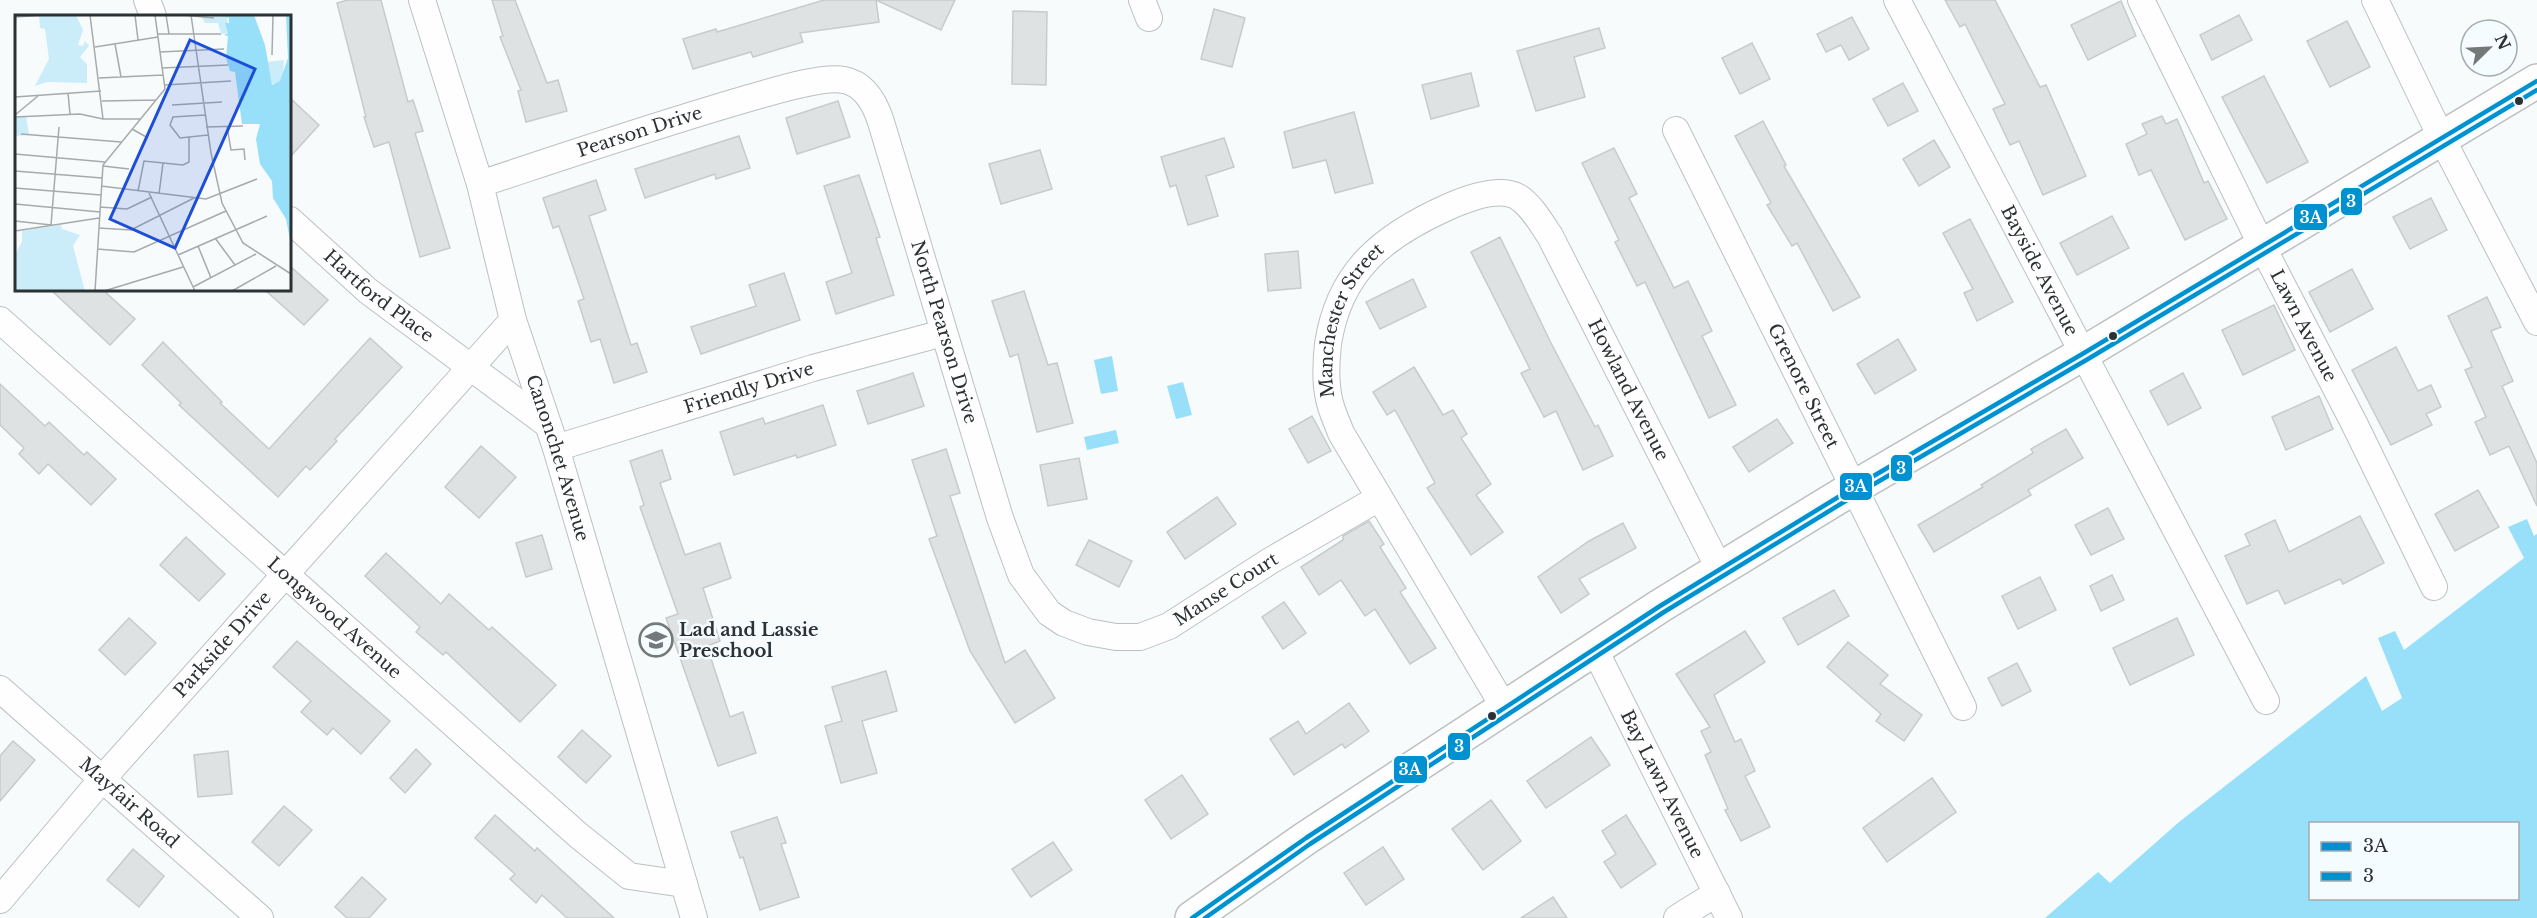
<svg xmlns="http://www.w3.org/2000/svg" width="2537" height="918" viewBox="0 0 2537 918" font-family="'Libre Baskerville',serif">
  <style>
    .water { fill: #98e0fa; fill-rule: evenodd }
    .building { fill: #dee2e3; stroke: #c7cbcc; stroke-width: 1.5 }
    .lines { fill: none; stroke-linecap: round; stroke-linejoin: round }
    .street-casing { stroke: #bcc0c1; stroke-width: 28 }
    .secondary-casing { stroke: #bcc0c1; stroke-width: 36 }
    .street { stroke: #fefeff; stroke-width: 26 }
    .secondary { stroke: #fefeff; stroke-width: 33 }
    .bus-1-casing { stroke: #f4fcff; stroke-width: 9 }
    .bus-2-casing { stroke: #f4fcff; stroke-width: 9 }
    .bus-1 { stroke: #0092d0; stroke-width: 4.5 }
    .bus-2 { stroke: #0092d0; stroke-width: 4.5 }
    .bus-dot { fill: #2c3133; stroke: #f4fcff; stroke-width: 2 }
    .labels { text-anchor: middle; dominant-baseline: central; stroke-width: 5; stroke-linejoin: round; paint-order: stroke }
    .street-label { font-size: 18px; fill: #2c3133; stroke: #f4fcff }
    .poi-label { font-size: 18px; font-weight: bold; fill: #2c3133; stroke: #f4fcff; text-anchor: start }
    .inset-road { fill: none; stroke: #a6aaac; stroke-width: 1.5 }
    .view { fill: #1d4ed8; fill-opacity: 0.15; stroke: #1d4ed8; stroke-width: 3 }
    .inset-edge { fill: none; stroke: #2c3133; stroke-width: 3 }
    .line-badge { stroke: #f4fcff; stroke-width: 2 }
    .badge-label { font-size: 16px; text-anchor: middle; font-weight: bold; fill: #fff }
  </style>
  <rect width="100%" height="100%" fill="#f7fbfc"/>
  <!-- water -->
  <g class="water">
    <path d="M1112 356 1118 391 1101 394 1094 360Z"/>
    <path d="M1183 382 1192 415 1176 419 1167 386Z"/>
    <path d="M1116 430 1119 443 1087 450 1084 437Z"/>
    <path d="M2527 519 2534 536 2537 534V918H2045L2098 872 2110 883 2179 822 2366 676 2382 711 2402 698 2378 638 2395 631 2404 650 2524 558 2508 527ZM2310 824H2518V898H2310Z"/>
  </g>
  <!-- building -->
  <g class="building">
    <path d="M348 0H381L408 102 413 100 423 131 415 133 450 248 420 257 389 142 374 147 364 117H366L337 3Z"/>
    <path d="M492 0H515L547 83 558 80 567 111 526 122 518 91 521 90 500 37 503 36Z"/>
    <path d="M824 0H876L879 22 800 33 803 42 753 57 751 52 693 69 683 39 716 29 717 32Z"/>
    <path d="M876 0H955L941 30Z"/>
    <path d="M1945 0H1995L2040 87 2046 85 2086 176 2043 195 2019 141 2010 145 1993 109 2005 104 1965 24 1960 27Z"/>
    <path d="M2121 1 2136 36 2088 60 2071 25Z"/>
    <path d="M1214 9 1245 18 1232 67 1201 59Z"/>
    <path d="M1013 11 1047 12 1046 85 1012 84Z"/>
    <path d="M2239 15 2252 40 2212 60 2200 35Z"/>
    <path d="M1852 17 1869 49 1849 60 1841 45 1826 52 1817 34Z"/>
    <path d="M2347 21 2370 67 2330 87 2307 41Z"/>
    <path d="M1599 28 1605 48 1574 57 1585 97 1536 111 1517 51Z"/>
    <path d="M1752 43 1770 79 1740 94 1722 58Z"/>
    <path d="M1471 73 1479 106 1431 119 1422 85Z"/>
    <path d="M2264 76 2308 162 2267 183 2222 97Z"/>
    <path d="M1903 83 1918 111 1888 126 1873 99Z"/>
    <path d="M290 98 319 125 290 157Z"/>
    <path d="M838 101 850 137 797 154 786 118Z"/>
    <path d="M1354 112 1373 183 1335 193 1326 160 1293 168 1284 132Z"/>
    <path d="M2162 116 2166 124 2177 119 2204 183 2208 181 2227 219 2185 240 2151 170 2139 175 2126 144 2147 134 2142 124Z"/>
    <path d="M1763 121 1786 165 1784 166 1860 297 1833 311 1797 243 1792 246 1767 205 1771 203 1735 136Z"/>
    <path d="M739 136 750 168 716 179 715 174 645 198 635 169Z"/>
    <path d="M1224 138 1234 167 1206 176 1218 216 1188 225 1176 185 1170 187 1161 157Z"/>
    <path d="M1934 140 1950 167 1919 186 1903 159Z"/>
    <path d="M1614 148 1637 194 1629 198 1674 288 1688 281 1712 331 1702 336 1736 405 1709 418 1645 282 1637 286 1615 242 1619 240 1582 163Z"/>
    <path d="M1040 150 1052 189 1001 204 989 164Z"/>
    <path d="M859 175 880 237 876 238 894 295 836 314 826 282 852 273 824 186Z"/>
    <path d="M596 180 606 210 589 216 631 345 637 343 647 372 614 383 600 339 591 342 578 301 584 299 559 226 553 228 543 198Z"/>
    <path d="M2431 198 2447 230 2410 249 2393 217Z"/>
    <path d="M2112 216 2129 248 2077 275 2060 243Z"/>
    <path d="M1970 219 2013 302 1977 321 1964 293 1973 289 1943 233Z"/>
    <path d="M1500 237 1551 343 1595 427 1598 425 1613 456 1583 470 1556 411 1544 417 1521 373 1530 369 1471 252Z"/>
    <path d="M1298 251 1301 288 1268 291 1265 254Z"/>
    <path d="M290 266 328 300 304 325 265 290H290Z"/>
    <path d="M2352 269 2373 309 2330 332 2309 292Z"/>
    <path d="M784 273 800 320 701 354 691 327 756 306 749 285Z"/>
    <path d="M1413 279 1426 307 1380 329 1366 302Z"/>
    <path d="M51 290H103L135 319 110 345Z"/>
    <path d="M1024 291 1048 365 1057 363 1073 423 1037 432 1018 354 1010 357 992 301Z"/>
    <path d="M2487 297 2501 327 2491 331 2513 381 2502 386 2537 463V506L2509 446 2490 455 2475 422 2486 417 2465 370 2472 367 2448 316Z"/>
    <path d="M2274 305 2295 350 2243 375 2222 330Z"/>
    <path d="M370 338 402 367 335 439 337 441 310 470 306 466 278 497 179 405 181 403 142 365 163 342 222 402 220 403 269 449Z"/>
    <path d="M1898 339 1916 370 1875 394 1857 364Z"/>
    <path d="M2396 347 2418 391 2431 385 2441 407 2426 414 2432 425 2391 445 2352 370Z"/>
    <path d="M1414 367 1443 415 1453 410 1467 434 1461 438 1491 484 1476 495 1503 532 1471 555 1427 488 1435 483 1395 410 1387 415 1373 392Z"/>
    <path d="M913 373 924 406 868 424 857 391Z"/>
    <path d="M2183 373 2201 408 2168 425 2150 391Z"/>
    <path d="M0 384 45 426 49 422 84 455 87 452 116 479 91 505 48 464 39 474 19 454 24 448 0 425Z"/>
    <path d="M2319 396 2333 429 2286 450 2272 417Z"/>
    <path d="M823 405 836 445 797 458 796 455 734 475 720 432 763 418 765 424Z"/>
    <path d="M1312 416 1331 451 1308 463 1289 429Z"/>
    <path d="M1777 419 1793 443 1749 472 1733 447Z"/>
    <path d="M2066 429 2083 458 2028 490 2031 495 1934 552 1918 525 1983 487 1981 485 2033 453 2031 449Z"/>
    <path d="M481 446 516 477 479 518 445 487Z"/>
    <path d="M946 449 960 493 950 496 1005 663 1025 650 1055 698 1015 723 970 651 929 539 937 536 912 460Z"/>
    <path d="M662 450 671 479 660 483 685 555 720 543 731 578 703 588 720 641 707 646 730 717 743 712 756 753 718 766 666 618 678 614 640 507 644 505 630 461Z"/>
    <path d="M1079 458 1087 499 1048 506 1040 465Z"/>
    <path d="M2478 490 2499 527 2455 551 2435 514Z"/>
    <path d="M1217 497 1236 524 1185 559 1167 532Z"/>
    <path d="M2108 508 2124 539 2091 555 2075 525Z"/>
    <path d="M2360 516 2384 563 2343 584 2340 579 2285 604 2278 590 2247 604 2225 556 2250 545 2245 534 2275 520 2289 552Z"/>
    <path d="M1369 521 1384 544 1380 547 1406 588 1400 592 1436 648 1410 664 1375 609 1365 616 1341 580 1319 595 1301 567 1343 540V536Z"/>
    <path d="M1623 523 1636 548 1579 579 1589 594 1561 613 1538 577 1589 541Z"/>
    <path d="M542 535 552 569 526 577 516 543Z"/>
    <path d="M186 537 225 574 199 601 160 565Z"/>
    <path d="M1089 540 1132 561 1119 587 1076 565Z"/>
    <path d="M386 553 441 604 449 594 489 630 492 627 556 685 520 722 446 652 443 655 416 632 420 627 365 576Z"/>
    <path d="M2112 575 2124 600 2101 611 2090 586Z"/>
    <path d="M2040 577 2056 610 2018 629 2002 596Z"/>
    <path d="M1834 590 1849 616 1798 645 1783 618Z"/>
    <path d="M1284 602 1306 633 1283 649 1262 617Z"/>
    <path d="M129 618 156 643 125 675 99 650Z"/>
    <path d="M2177 618 2194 655 2130 685 2113 648Z"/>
    <path d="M1745 631 1765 662 1714 695 1735 742 1741 739 1755 771 1745 776 1770 827 1741 841 1725 810 1728 809 1705 755 1711 752 1701 731 1710 727 1676 674Z"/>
    <path d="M297 641 390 721 361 754 333 728 327 735 301 712 311 701 273 667Z"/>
    <path d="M1848 642 1888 675 1880 684 1922 715 1904 741 1876 721 1881 714 1827 667Z"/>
    <path d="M2017 663 2031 691 2002 706 1988 678Z"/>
    <path d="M886 671 897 711 862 721 877 773 841 783 825 726 842 721 832 687Z"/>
    <path d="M1349 703 1369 731 1345 748 1342 744 1294 775 1270 739 1298 721 1306 734Z"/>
    <path d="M582 730 611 756 586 783 558 757Z"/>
    <path d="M1591 737 1610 765 1546 808 1527 781Z"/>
    <path d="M13 741 35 760 0 801V756Z"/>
    <path d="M416 749 431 764 405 793 390 778Z"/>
    <path d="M228 751 232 794 198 797 194 755Z"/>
    <path d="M1182 775 1208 814 1171 839 1145 800Z"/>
    <path d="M1932 778 1956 812 1887 862 1863 828Z"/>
    <path d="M1491 800 1521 841 1483 870 1452 829Z"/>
    <path d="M284 806 312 830 279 866 252 842Z"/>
    <path d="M495 815 535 851 537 848 614 918H567L542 895 536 903 510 879 515 874 475 838Z"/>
    <path d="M1626 815 1656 864 1621 888 1604 862 1616 854 1602 831Z"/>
    <path d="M777 817 786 843 781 844 799 897 760 910 743 857 740 858 731 832Z"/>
    <path d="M1053 842 1072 870 1031 897 1012 869Z"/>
    <path d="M1383 847 1404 879 1366 905 1344 873Z"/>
    <path d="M133 849 164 876 139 907 107 880Z"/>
    <path d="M362 877 386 899 369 918H347L335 907Z"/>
    <path d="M1553 897 1567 918H1521Z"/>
  </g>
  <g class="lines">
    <defs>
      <g id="street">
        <path d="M147 0 153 16"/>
        <path id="s1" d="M422 0 480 184 513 320 556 448 694 918"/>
        <path d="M1142 0 1149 18"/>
        <path id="s2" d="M1897 0 2266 701"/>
        <path id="s3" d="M2141 0 2262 246 2354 423 2434 587"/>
        <path d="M2375 0 2442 139 2537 322"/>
        <path id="s4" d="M1676 130 1963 707"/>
        <path id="s5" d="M480 184C568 155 656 125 746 99 768 93 822 75 844 80 865 84 875 103 881 122L1000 518 1021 575 1049 613 1064 623 1088 632 1116 637H1140L1169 626 1270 561 1379 498"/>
        <path id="s6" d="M290 220 368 291 547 424"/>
        <path id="s7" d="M0 320 578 835 629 876 684 884"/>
        <path id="s8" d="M556 448 813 368 943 333"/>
        <path id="s9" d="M1595 650 1729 918"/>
        <path id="s10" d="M0 689 260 918"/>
        <path id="s11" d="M1504 707 1341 433C1337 422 1331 410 1329 399 1325 381 1326 362 1328 344 1339 271 1383 236 1448 207 1466 199 1499 186 1518 197 1532 206 1541 223 1550 236L1720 570"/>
        <path id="s12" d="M0 900 103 778 513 320"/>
        <path d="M1677 918 1717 893"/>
      </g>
      <path id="secondary" d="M1192 918 1306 838 1660 606 1853 488 2084 353 2537 81"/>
    </defs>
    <!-- street casing -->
    <use href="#street" class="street-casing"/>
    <!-- secondary casing -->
    <use href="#secondary" class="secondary-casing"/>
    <!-- street -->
    <use href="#street" class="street"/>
    <!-- secondary -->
    <use href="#secondary" class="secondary"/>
    <defs>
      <path id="bus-1" d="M1192 918 1306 838 1660 606 1853 488 2084 353 2537 81"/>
      <path id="bus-2" d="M1205 918 1310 844 1664 612 1857 494 2088 359 2537 90"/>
    </defs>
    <!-- bus-1 casing -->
    <use href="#bus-1" class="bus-1-casing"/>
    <!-- bus-2 casing -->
    <use href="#bus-2" class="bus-2-casing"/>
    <!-- bus-1 -->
    <use href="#bus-1" class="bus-1"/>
    <!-- bus-2 -->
    <use href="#bus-2" class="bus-2"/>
  </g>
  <!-- icons -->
  <defs>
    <symbol id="school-ring" viewBox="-11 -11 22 22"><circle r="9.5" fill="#f4fcff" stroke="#737879" stroke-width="1.5"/><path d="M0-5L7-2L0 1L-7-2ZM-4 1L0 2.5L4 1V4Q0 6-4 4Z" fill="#737879"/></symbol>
  </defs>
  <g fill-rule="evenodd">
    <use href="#school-ring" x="637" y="621" width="38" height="38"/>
  </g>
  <!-- markers -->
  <g class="bus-dot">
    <circle cx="2519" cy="101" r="5"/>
    <circle cx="2113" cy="336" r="5"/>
    <circle cx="1492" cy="716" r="5"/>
  </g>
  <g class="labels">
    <!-- street labels -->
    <g class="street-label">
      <text stroke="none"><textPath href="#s5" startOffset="168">Pearson Drive</textPath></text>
      <text stroke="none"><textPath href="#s2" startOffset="306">Bayside Avenue</textPath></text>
      <text stroke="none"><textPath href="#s6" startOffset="117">Hartford Place</textPath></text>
      <text stroke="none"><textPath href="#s11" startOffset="440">Manchester Street</textPath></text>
      <text stroke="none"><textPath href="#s3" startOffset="364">Lawn Avenue</textPath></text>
      <text stroke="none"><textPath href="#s5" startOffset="658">North Pearson Drive</textPath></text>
      <text stroke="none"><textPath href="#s4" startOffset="286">Grenore Street</textPath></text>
      <text stroke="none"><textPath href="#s8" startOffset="202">Friendly Drive</textPath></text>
      <text stroke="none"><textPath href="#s11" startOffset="898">Howland Avenue</textPath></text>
      <text stroke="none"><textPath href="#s1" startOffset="478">Canonchet Avenue</textPath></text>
      <text stroke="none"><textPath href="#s5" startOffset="1155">Manse Court</textPath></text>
      <text stroke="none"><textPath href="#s7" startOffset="448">Longwood Avenue</textPath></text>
      <text stroke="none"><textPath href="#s12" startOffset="339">Parkside Drive</textPath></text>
      <text stroke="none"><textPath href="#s9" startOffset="150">Bay Lawn Avenue</textPath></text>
      <text stroke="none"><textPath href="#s10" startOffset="172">Mayfair Road</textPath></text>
    </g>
    <!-- poi labels -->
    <g class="poi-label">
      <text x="679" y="630">Lad and Lassie<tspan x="679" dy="21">Preschool</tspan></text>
    </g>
  </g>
  <!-- overview -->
  <g transform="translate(15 15)">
    <rect width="276" height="276" fill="#f7fbfc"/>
    <path d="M0 0H61L68 15 63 30 68 31 70 26 74 31 65 42 72 49V68L32 67 20 71 34 44 30 14 25 13 24 1 2 2 0 21ZM176 0 212 1 213 18 206 19 203 8H190L187 2ZM269 45 268 59 265 67 257 69 251 47ZM11 101 14 120 1 121 0 132V102ZM46 210 47 214 65 220 58 231 70 276H0V239L7 227V216Z" fill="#cbecf9"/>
    <path d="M205 0H239L250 30 257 70 265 66 273 43 271 0H276V230L271 204 258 183 257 166 245 149 241 124 245 109H227L220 57 215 56 211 43 213 21 209 20 213 18 210 8H214V3Z" fill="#98e0fa"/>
    <path class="inset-road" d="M75 0 88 104M120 0 123 25M151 0 154 19M168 0 199 3M176 0 196 138 207 188 228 228 276 259M0 2 29 0M143 19H206M100 29 106 62M80 32 143 22M145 37 209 34M257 40 258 0M147 53 213 50M84 63 148 60M150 70 216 66M53 78 55 99M0 82 86 76M87 86 141 85M157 90 207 87M0 100 23 81M190 100 158 102 155 110 165 123 193 120M0 102 65 99 88 104H125M212 111 216 135 229 134 230 145M191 112 228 111M117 114 133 123M6 119 106 127M0 139 90 147M88 151 114 154M0 156 87 163M86 171 191 184 242 164M0 173 86 180M123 176 129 146 168 150 174 147V122M134 178 180 276M144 179 148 148M0 189 85 197M85 192 112 194 137 182M0 206 36 210 44 112M84 213 116 215 179 183M0 216 84 203M200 223 220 250M183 231 196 263M82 234 119 237 211 196M163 240 252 201M178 272 241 239M80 276 88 150 150 74 140 0M89 276 168 252M217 276 261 251"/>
    <path class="view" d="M175 25 240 54 160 233 95 204Z"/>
    <rect width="276" height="276" class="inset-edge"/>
  </g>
  <g class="line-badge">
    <rect x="2340" y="187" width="23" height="29" rx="6" fill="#0092d0"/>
    <rect x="2293" y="203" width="35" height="28" rx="6" fill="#0092d0"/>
    <rect x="1890" y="454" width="23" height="28" rx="6" fill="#0092d0"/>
    <rect x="1839" y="472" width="34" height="29" rx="6" fill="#0092d0"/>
    <rect x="1447" y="732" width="24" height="29" rx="6" fill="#0092d0"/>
    <rect x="1393" y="755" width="35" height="29" rx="6" fill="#0092d0"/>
  </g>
  <g class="badge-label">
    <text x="2351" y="207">3</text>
    <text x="2311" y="223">3A</text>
    <text x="1901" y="474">3</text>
    <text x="1856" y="492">3A</text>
    <text x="1459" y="752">3</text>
    <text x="1410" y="775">3A</text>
  </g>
  <!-- legend -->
  <rect x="2309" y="822" width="210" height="78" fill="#f4fcff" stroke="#a4abad" stroke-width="1.5"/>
  <rect x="2321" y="842" width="30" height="9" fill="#0092d0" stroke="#a4abad" stroke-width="1.5"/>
  <text x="2363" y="852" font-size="18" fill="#2c3133">3A</text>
  <rect x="2321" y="872" width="30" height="9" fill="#0092d0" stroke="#a4abad" stroke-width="1.5"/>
  <text x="2363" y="882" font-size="18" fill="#2c3133">3</text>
  <!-- north arrow -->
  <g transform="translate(2489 48) rotate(66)"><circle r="28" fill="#f4fcff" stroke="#a4abad" stroke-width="1.5"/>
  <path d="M0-4.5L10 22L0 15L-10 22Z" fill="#737879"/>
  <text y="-9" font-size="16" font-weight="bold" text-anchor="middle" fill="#2c3133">N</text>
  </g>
</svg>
